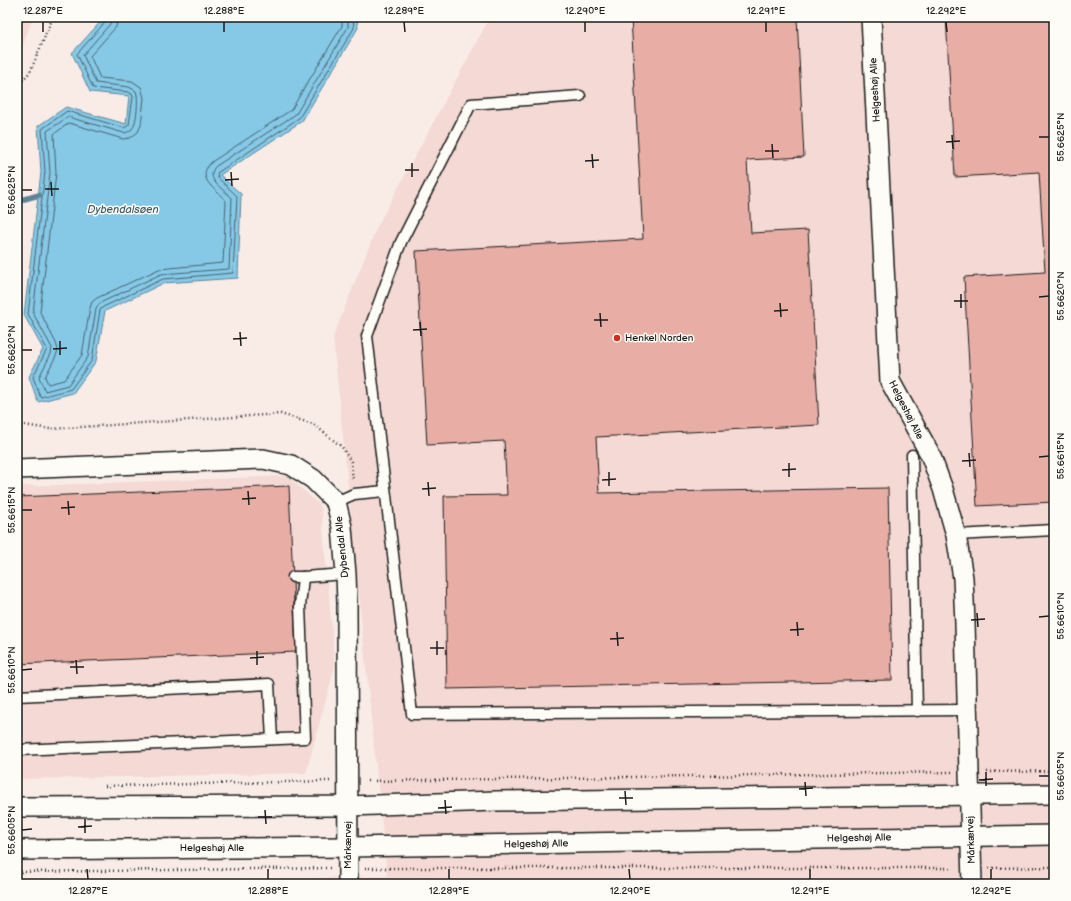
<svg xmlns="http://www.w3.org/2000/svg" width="1071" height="901" viewBox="0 0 1071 901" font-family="'Balsamiq Sans',sans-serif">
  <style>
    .built { fill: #f4d9d4 }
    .water { fill: #86c9e7; stroke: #5c8496 }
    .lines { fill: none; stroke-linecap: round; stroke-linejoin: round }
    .shore { stroke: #46616d; stroke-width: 1 }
    .stream { stroke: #5c8496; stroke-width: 5.5 }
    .building { fill: #e8aea6; stroke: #1c1c1c }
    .lane-casing { stroke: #1c1c1c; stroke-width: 13 }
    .street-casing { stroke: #1c1c1c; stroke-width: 22 }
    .path { stroke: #1c1c1c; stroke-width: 2.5; stroke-dasharray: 1 3; stroke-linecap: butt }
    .lane { stroke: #fdfcf7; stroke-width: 10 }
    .street { stroke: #fdfcf7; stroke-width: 19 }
    .ticks { fill: none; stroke: #1c1c1c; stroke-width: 1.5 }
    .poi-dot { fill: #c8321e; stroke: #fdfcf7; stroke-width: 1.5 }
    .labels { text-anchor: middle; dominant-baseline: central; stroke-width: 3; stroke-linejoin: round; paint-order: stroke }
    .street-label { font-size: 10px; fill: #1c1c1c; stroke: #fdfcf7 }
    .poi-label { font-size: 10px; fill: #1c1c1c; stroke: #fdfcf7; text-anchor: start }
    .water-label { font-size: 11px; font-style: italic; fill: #415963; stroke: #fdfcf7 }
    .neatline { fill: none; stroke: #1c1c1c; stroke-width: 1.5 }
    .ticks-label { font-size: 10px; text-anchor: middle; fill: #1c1c1c }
  </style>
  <rect width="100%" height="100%" fill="#f9ece7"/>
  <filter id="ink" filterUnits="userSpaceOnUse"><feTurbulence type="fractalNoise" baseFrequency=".025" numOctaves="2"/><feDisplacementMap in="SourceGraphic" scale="8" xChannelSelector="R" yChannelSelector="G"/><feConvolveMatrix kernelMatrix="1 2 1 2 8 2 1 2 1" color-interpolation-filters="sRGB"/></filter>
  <g filter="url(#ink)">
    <!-- built -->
    <g class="built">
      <path d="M17 17H33L17 63Z"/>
      <path d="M490 17H1054V884H107L387 876 333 337 377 227Z"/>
      <path d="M287 476 321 506 335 666 306 773 17 779V484L27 486Z"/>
    </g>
    <!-- water -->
    <path class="water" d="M105 17H357L358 28 302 121 220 175 241 194 238 278 164 283 105 311 96 361 73 393 38 402 29 377 43 349 24 315 41 172 38 126 66 107 126 124 129 96 90 92 72 53Z"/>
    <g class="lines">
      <!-- shore -->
      <g class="shore">
        <path d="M107 17 106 21 77 54 93 88 128 92 132 94 133 97 129 125 124 128 67 111 42 129 45 172 28 314 47 349 33 377 40 396 41 397 71 389 92 360 100 310 103 307 163 279 233 273 237 196 218 178 217 173 299 118 354 28 353 17"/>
        <path d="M112 17 110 24 83 55 96 83 129 87 136 91C139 97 137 124 132 129 130 132 127 132 124 133L68 117 47 131 50 173 33 313 52 348 51 354 39 377 45 391 68 385 88 357 96 309 100 303 161 274 229 269 232 198C225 190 203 179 216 166L296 114 348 27V17"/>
        <path d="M118 17 116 27 90 56 100 78 132 81 141 87 144 98 141 125 138 132 130 138 123 139 69 123 54 134 56 173 40 312 56 343 58 350 56 356 45 377 48 384 64 380 82 355 90 308 92 302 97 298 159 269 223 263 226 201C216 189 193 177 213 161L291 110 342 26V17"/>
      </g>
      <!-- stream -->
      <path class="stream" d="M17 201 39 195"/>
    </g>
    <!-- building -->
    <g class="building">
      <path d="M631 17H797L804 157 747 160 751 233 808 230 819 425 596 437 599 493 888 488 892 680 447 689 444 496 507 495 504 441 427 445 416 251 643 239Z"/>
      <path d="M946 17H1054V502L977 506 964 277 1045 272 1039 172 955 177Z"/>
      <path d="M289 486 296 652 17 664V497Z"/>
    </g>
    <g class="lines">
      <defs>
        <g id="lane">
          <path d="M580 96 471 104 401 242 367 336 412 714 967 710"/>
          <path d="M912 455 917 711"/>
          <path d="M336 502 354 494 385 491"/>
          <path d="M956 535 1054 530"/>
          <path d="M293 577H303L346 574"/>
          <path d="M17 696 269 684 272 739"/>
          <path d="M17 750 305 738 300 606 303 577"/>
        </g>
        <g id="street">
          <path d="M871 17 890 381 930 454 943 489 956 535 963 578 965 623 972 884"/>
          <path d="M17 469 263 459 291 465 313 479 336 502 342 527 346 574 347 603 348 884"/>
          <path d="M17 807 348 806 496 801 1054 794"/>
          <path d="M17 850 348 847 1054 835"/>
        </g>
      </defs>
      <!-- lane casing -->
      <use href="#lane" class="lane-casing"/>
      <!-- street casing -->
      <use href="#street" class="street-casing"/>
      <!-- path -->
      <g class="path">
        <path d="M17 86 30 72 53 17"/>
        <path d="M17 424 50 429 281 414 313 424 342 447 351 462 353 481"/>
        <path d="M987 772 1054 771"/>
        <path d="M367 781 952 772"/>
        <path d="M105 786 330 781"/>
        <path d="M365 868H952"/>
        <path d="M989 868 1054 867"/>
        <path d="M17 872 330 868"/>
      </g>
      <!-- lane -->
      <use href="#lane" class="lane"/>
      <!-- street -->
      <use href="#street" class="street"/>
    </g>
  </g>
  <!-- ticks -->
  <path class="ticks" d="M43 22V32M224 22V32M404 22 405 32M585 22V32M766 22V32M946 22 947 32M952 135 953 149M1039 137H1049M946 142 960 141M772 144 773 158M765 151H779M592 154 593 168M585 161 599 160M412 163V177M405 170H419M231 172 232 186M225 180 239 179M51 182 52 196M45 189H59M22 190H32M961 294V308M1039 297 1049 296M954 301H968M780 303 781 317M774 311 788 310M600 313 601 327M594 320H608M420 322 421 336M413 330 427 329M240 332 241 346M233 339 247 338M60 341V355M53 349 67 348M22 350H32M969 453 970 467M1039 457 1049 456M962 461 976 460M789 463V477M782 470 796 469M609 472V486M602 480 616 479M428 482 429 496M422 489 436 488M248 491 249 505M242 499 256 498M68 501 69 515M61 508 75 507M22 510H32M977 613 978 627M1039 617 1049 616M971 620 985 619M797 622 798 636M790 630 804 629M617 632 618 646M610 639 624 638M437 641V655M430 648H444M257 651V665M250 658 264 657M76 660 77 674M70 667H84M22 670 32 669M986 772V786M1039 776H1049M979 780 993 779M805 782 806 796M799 789 813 788M625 791 626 805M619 798H633M445 800 446 814M438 808 452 807M265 810 266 824M258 817H272M85 819V833M78 827 92 826M22 830 32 829M87 869 88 879M268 869V879M449 869V879M629 869 630 879M810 869V879M991 869V879"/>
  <!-- markers -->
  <circle class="poi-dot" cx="617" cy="338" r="4"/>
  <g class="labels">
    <!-- street labels -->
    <g class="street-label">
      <text transform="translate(875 90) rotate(-93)">Helgeshøj Alle</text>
      <text transform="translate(906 410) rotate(63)">Helgeshøj Alle</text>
      <text transform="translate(342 547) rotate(-96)">Dybendal Alle</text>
      <text transform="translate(859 838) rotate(-1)">Helgeshøj Alle</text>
      <text transform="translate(971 840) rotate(-92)">Mårkærvej</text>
      <text transform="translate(536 844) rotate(-1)">Helgeshøj Alle</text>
      <text transform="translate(348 845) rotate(-90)">Mårkærvej</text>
      <text x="212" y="848">Helgeshøj Alle</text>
    </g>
    <!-- poi labels -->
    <g class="poi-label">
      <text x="625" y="338">Henkel Norden</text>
    </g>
    <!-- water labels -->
    <g class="water-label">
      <text x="123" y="209">Dybendalsøen</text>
    </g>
  </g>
  <!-- margin -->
  <rect width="1071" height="901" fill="none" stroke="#fdfcf7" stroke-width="44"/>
  <rect x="22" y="22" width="1027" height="857" class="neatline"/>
  <g class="ticks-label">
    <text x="43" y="14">12.287°E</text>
    <text x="224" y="14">12.288°E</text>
    <text x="404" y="14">12.289°E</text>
    <text x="585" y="14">12.290°E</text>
    <text x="766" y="14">12.291°E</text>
    <text x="946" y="14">12.292°E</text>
    <text transform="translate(1060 137) rotate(-90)" y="4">55.6625°N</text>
    <text transform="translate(11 190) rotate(-90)" y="4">55.6625°N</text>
    <text transform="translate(1060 296) rotate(-90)" y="4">55.6620°N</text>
    <text transform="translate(11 350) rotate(-90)" y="4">55.6620°N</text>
    <text transform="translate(1060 456) rotate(-90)" y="4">55.6615°N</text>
    <text transform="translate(11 510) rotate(-90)" y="4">55.6615°N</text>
    <text transform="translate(1060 616) rotate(-90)" y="4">55.6610°N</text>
    <text transform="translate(11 670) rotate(-90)" y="4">55.6610°N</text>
    <text transform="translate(1060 776) rotate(-90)" y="4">55.6605°N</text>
    <text transform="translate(11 830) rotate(-90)" y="4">55.6605°N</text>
    <text x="88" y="894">12.287°E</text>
    <text x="268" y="894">12.288°E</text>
    <text x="449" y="894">12.289°E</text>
    <text x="630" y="894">12.290°E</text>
    <text x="810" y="894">12.291°E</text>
    <text x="991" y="894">12.292°E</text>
  </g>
</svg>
